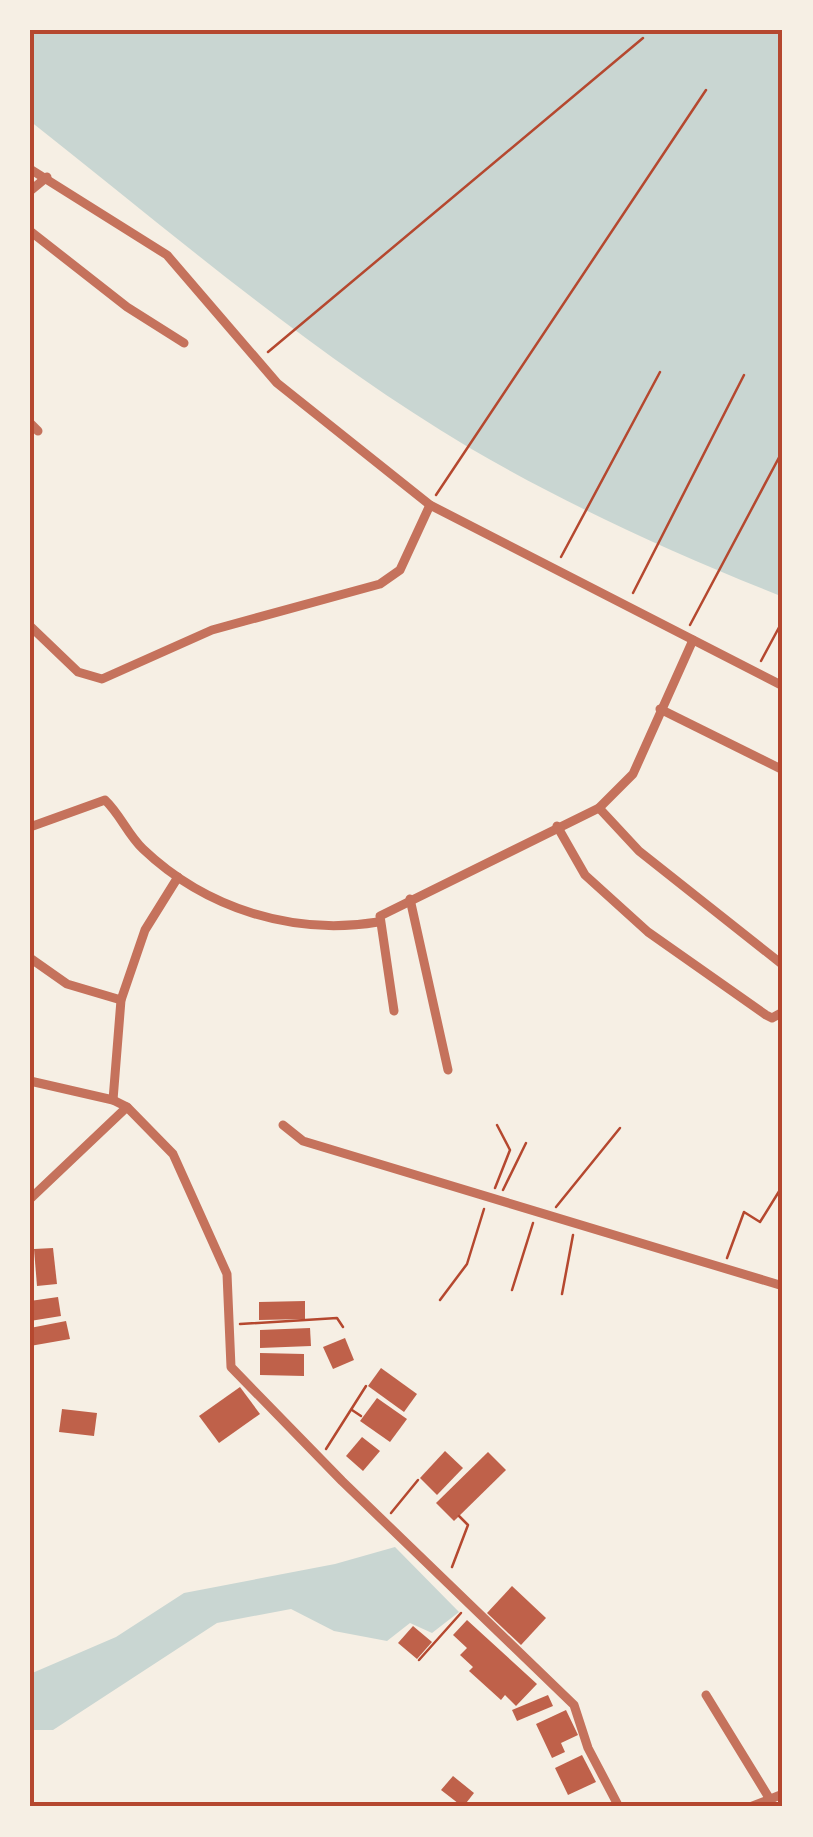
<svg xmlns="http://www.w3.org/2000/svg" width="813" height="1837" viewBox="0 0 813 1837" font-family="Inter,sans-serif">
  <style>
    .water { fill: #c9d6d2 }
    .building { fill: #bf614a }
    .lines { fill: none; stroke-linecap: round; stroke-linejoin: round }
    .path { stroke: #b5482f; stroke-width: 2.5 }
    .minor { stroke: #c5725c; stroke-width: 9 }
    .neatline { fill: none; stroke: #b5482f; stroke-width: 4 }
  </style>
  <rect width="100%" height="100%" fill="#f6efe4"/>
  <!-- water -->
  <g class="water">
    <path d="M30 30H783V597C675 554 569 506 468 447 312 354 172 233 30 121Z"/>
    <path d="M395 1547 459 1612 432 1633 410 1623 387 1641 334 1631 291 1609 217 1623 53 1730H30V1674L116 1637 184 1593 335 1564Z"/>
  </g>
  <!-- building -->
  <g class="building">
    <path d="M53 1248 57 1284 37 1286 34 1249Z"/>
    <path d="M58 1297 61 1316 30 1321V1301Z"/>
    <path d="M305 1301V1319L259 1320V1302Z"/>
    <path d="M66 1321 70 1339 30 1346V1328Z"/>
    <path d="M310 1328 311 1346 260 1348V1330Z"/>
    <path d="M345 1338 354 1360 333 1369 323 1347Z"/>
    <path d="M260 1353 304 1354V1376L260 1375Z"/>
    <path d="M381 1368 417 1394 404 1412 368 1386Z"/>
    <path d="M240 1387 260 1414 219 1443 199 1416Z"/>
    <path d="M377 1398 407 1419 390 1442 360 1421Z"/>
    <path d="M62 1409 97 1413 94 1436 59 1432Z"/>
    <path d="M362 1437 380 1451 363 1471 346 1456Z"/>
    <path d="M445 1451 463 1468 437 1495 420 1478Z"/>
    <path d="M488 1452 506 1470 454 1521 436 1503Z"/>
    <path d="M512 1586 546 1618 521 1645 487 1613Z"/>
    <path d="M467 1620 537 1684 516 1706 505 1695 501 1700 469 1671 473 1667 460 1655 467 1648 453 1635Z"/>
    <path d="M413 1626 432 1642 417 1659 398 1643Z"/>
    <path d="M548 1695 553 1706 517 1721 512 1710Z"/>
    <path d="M566 1710 578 1735 561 1743 565 1752 552 1758 536 1724Z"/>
    <path d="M582 1755 596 1782 568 1795 555 1768Z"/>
    <path d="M453 1776 474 1793 463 1807 441 1790Z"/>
  </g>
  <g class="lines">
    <!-- path -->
    <g class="path">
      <path d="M268 352 643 38"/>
      <path d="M436 495 706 90"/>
      <path d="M561 557 660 372"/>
      <path d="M633 593 744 375"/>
      <path d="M690 625 783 450"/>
      <path d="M761 661 783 620"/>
      <path d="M495 1188 510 1150 497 1125"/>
      <path d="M503 1190 526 1143"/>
      <path d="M556 1207 620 1128"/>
      <path d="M727 1258 744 1212 760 1222 783 1185"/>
      <path d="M512 1290 533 1223"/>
      <path d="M562 1294 573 1235"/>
      <path d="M440 1300 467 1264 484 1209"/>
      <path d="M240 1324 337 1318 343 1327"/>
      <path d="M352 1410 361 1416"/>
      <path d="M326 1449 366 1386"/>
      <path d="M391 1513 418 1480"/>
      <path d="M452 1567 468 1525 459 1516"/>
      <path d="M419 1660 461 1613"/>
    </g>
    <!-- minor -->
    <g class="minor">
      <path d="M30 169 167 255 277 383 430 505 783 686"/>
      <path d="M30 191 47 177"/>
      <path d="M30 231 127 307 184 343"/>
      <path d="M30 423 38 431"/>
      <path d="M30 626 78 672 102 679 212 630 380 584 400 570 430 505"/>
      <path d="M660 709 783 770"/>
      <path d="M599 808 639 851 783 965"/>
      <path d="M557 826 585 875 648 932 766 1015 772 1018 783 1012"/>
      <path d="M30 827 105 800C120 814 128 835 143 849 206 909 294 936 378 922"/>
      <path d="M410 899 448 1070"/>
      <path d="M30 958 67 984 121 1000"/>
      <path d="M394 1011 380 916 599 808 633 774 693 640"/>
      <path d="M30 1081 113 1100 127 1107 173 1154 227 1274 231 1367 342 1481 574 1705 588 1748 619 1807"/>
      <path d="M113 1100 121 1000 145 930 178 877"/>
      <path d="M283 1125 303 1141 783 1286"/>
      <path d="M30 1199 127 1107"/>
      <path d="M706 1695 771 1801"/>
      <path d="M750 1807 783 1794"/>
    </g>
  </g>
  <!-- border -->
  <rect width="813" height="1837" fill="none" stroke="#f6efe4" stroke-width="65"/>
  <rect x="32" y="32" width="748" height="1772" class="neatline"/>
</svg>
